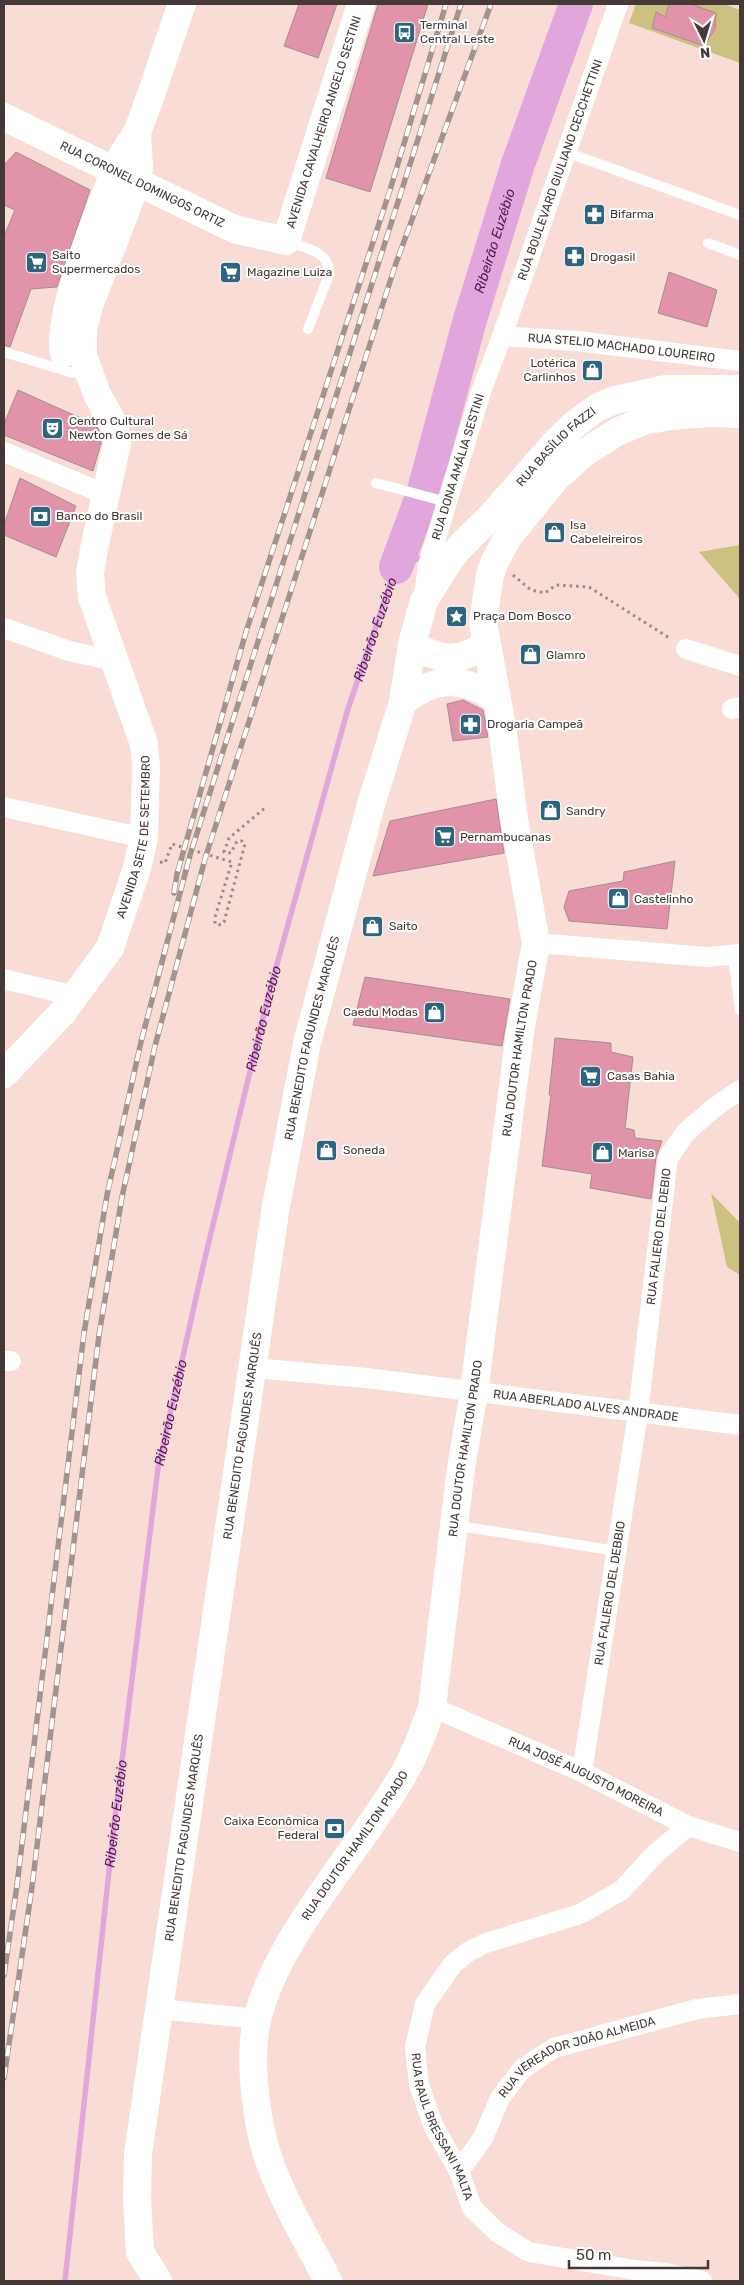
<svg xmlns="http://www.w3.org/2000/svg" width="744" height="2285" viewBox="0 0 744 2285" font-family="Rubik,sans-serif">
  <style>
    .green { fill: #ccc180 }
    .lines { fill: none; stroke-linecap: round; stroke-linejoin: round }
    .stream { stroke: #e1a7dd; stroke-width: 5.5 }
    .river { stroke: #e1a7dd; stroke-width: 34 }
    .building { fill: #e193a9; stroke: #a68c92 }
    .path { stroke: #9d8a85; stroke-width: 3; stroke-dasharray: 2.5 4; stroke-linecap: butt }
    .lane { stroke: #fff; stroke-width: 10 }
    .street { stroke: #fff; stroke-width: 20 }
    .secondary { stroke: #fff; stroke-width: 28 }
    .rail-casing { stroke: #a6928d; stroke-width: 5.5 }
    .rail { stroke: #fff; stroke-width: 4; stroke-dasharray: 11; stroke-linecap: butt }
    .labels { text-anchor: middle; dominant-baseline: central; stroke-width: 4; stroke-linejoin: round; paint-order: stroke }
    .poi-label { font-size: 12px; fill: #443936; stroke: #fff; text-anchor: start }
    .street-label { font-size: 12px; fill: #443936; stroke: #fff }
    .water-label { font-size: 14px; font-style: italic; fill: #581557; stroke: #fff }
  </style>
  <rect width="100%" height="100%" fill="#f8dcd5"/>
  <!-- green -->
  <g class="green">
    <path d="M636 4H724L740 10V63L629 23Z"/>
    <path d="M740 545V599L699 552Z"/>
    <path d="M711 1193 740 1223V1275L727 1267Z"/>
  </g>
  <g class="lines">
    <!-- stream -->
    <path class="stream" id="s1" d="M65 2281 113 1834 158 1468 204 1262 269 993 347 712 396 567 420 558"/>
    <!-- river -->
    <path class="river" id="s2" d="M396 567 423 494 469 323 518 164 576 4"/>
  </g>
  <!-- building -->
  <g class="building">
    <path d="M299 4H337L318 58 284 46Z"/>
    <path d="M378 4H428L370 192 326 178Z"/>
    <path d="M669 4H691L716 13 715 29 704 46 652 28 656 12 665 17Z"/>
    <path d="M16 152 90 190 57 287 31 289 10 347 4 345V236L15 210 4 205V165Z"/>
    <path d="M669 272 717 290 707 327 658 313Z"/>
    <path d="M18 390 96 425 100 432 101 443 93 471 4 435V424Z"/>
    <path d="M20 478 76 506 56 557 4 535V525Z"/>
    <path d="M463 700 483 710 488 737 453 741 447 704Z"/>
    <path d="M496 799 504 853 373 876 390 821Z"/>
    <path d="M675 861 667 929 569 921 564 907 569 891 623 881 624 872Z"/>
    <path d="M365 977 510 999 502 1046 353 1025Z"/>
    <path d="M555 1038 611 1043V1052L633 1057 625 1128 634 1130 635 1138 662 1141 656 1157 651 1199 590 1188 592 1174 542 1166 551 1095H549Z"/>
  </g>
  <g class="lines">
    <!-- path -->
    <g class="path">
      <path d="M513 575 531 590 545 593 556 585 589 587 671 639"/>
      <path d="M160 862 165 863 172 844 232 862 215 917V924L221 925 224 922 245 844 242 841H237L231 853 224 852 229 838 266 807"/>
    </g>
    <!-- lane -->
    <g class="lane">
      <path d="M566 152 740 215"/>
      <path d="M287 242C305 248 331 251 329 275L308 329"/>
      <path d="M708 243 740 255"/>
      <path d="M4 352 73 373 87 374"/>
      <path d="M376 483 447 502"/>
      <path d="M733 956 740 1010"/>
      <path d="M454 1525 616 1551"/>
    </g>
    <!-- street -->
    <g class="street">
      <path id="s3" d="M502 336 577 341 740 361"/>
      <path d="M4 452 107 495"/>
      <path id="s4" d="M424 596 428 565 447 502 482 389 502 336 618 4"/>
      <path d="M4 628 69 651 114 661"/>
      <path d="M686 649 740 666"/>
      <path d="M732 709 740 707"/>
      <path d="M4 807 144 838"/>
      <path d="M536 943 707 957 740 954"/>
      <path d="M4 979 74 996"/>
      <path d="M4 1361H11"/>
      <path id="s5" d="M253 1368 367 1378 740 1425"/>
      <path id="s6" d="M432 1707 582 1772 688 1826 740 1842"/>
      <path id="s7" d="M582 1772 638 1413 668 1158 686 1132 715 1107 740 1090"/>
      <path id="s8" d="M688 1826 654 1855 622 1890 580 1914 486 1943 468 1952 453 1964 425 2004 415 2047 419 2085 434 2127 459 2171 472 2208 498 2233 529 2252 635 2270 666 2273 702 2281"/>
      <path d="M158 2009 258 2019"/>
      <path id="s9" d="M459 2171 483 2138 500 2098 523 2068 554 2048 697 2009 740 2004"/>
    </g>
    <!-- secondary -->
    <g class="secondary">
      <path id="s10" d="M4 117 234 229 286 241 361 4"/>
      <path d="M64 353C55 316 105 193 122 156 127 147 134 139 138 130 154 89 167 46 182 4"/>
      <path d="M412 644C441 662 458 662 486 645"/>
      <path d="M403 702C434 676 465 676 497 700"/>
      <path id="s11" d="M4 1074 62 1013 110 948 137 868 144 838 146 766 144 744 92 597 90 573 94 549 117 444 115 427 97 394 83 356V328L89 306 137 181 139 167 137 133"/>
      <path id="s12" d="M158 2281 140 2252 137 2199 138 2154 275 1212 307 1043 372 801 403 702 412 644 424 601 450 559 459 548 495 512 555 443 575 424 598 407 615 400 666 389H740"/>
      <path id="s13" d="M328 2281C306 2237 277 2192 264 2144 255 2108 249 2056 257 2020 277 1937 356 1854 400 1780 414 1758 423 1732 432 1707L461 1468 474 1391 520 1032 536 943 514 819 502 726 483 622 490 575 494 563 508 537 557 477 584 453 617 432 643 421 671 416 709 413 740 414"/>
    </g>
    <defs>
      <g id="rail">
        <path d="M174 893 177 874 246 632 390 190 446 4"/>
        <path d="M4 1975 17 1885 84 1333 107 1195 141 1042 190 855 461 4"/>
        <path d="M4 2078 32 1887 99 1335 122 1197 155 1046 205 859 395 266 491 4"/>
      </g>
    </defs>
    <!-- rail casing -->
    <use href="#rail" class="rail-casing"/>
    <!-- rail -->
    <use href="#rail" class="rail"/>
  </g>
  <!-- icons -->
  <defs>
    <symbol id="bus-square" viewBox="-11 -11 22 22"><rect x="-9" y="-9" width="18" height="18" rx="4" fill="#2d657f" stroke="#fff"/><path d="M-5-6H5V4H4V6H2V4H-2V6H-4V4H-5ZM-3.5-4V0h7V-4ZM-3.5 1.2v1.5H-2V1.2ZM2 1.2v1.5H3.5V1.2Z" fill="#fff"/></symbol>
    <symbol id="pharmacy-square" viewBox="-11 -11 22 22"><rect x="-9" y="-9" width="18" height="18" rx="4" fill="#2d657f" stroke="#fff"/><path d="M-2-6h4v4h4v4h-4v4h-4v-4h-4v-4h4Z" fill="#fff"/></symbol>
    <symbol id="supermarket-square" viewBox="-11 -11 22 22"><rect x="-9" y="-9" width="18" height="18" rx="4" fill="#2d657f" stroke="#fff"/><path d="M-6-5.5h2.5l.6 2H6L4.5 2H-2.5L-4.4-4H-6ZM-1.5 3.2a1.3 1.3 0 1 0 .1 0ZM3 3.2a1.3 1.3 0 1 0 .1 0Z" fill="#fff"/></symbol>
    <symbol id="shop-square" viewBox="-11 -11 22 22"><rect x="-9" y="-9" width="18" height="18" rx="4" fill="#2d657f" stroke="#fff"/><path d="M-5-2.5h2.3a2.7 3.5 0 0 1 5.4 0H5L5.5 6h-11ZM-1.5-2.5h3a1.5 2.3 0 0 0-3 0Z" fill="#fff"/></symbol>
    <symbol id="theatre-square" viewBox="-11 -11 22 22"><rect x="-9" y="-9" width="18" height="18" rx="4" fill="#2d657f" stroke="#fff"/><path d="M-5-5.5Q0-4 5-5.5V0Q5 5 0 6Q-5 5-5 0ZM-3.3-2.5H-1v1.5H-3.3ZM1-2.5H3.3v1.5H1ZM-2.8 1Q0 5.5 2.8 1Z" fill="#fff"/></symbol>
    <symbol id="bank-square" viewBox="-11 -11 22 22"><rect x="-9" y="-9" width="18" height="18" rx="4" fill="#2d657f" stroke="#fff"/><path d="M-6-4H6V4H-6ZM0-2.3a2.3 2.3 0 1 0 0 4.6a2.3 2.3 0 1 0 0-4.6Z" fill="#fff"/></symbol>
    <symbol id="sight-square" viewBox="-11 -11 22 22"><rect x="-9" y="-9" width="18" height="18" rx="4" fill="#2d657f" stroke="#fff"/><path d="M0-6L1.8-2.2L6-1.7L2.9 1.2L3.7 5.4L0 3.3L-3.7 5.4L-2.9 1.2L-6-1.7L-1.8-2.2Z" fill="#fff"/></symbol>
  </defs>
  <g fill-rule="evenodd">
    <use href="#bus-square" x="392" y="20" width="25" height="25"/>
    <use href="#pharmacy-square" x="582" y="202" width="25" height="25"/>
    <use href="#pharmacy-square" x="562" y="244" width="25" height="25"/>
    <use href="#supermarket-square" x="24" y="250" width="25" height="25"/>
    <use href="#supermarket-square" x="218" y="260" width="25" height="25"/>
    <use href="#shop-square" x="580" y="358" width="25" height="25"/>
    <use href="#theatre-square" x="40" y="416" width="25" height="25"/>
    <use href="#bank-square" x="28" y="504" width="25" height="25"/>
    <use href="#shop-square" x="542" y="520" width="25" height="25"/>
    <use href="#sight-square" x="444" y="604" width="25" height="25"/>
    <use href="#shop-square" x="518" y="642" width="25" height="25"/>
    <use href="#pharmacy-square" x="458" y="712" width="25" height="25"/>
    <use href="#shop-square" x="538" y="798" width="25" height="25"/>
    <use href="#supermarket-square" x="432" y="824" width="25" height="25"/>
    <use href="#shop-square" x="606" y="886" width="25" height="25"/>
    <use href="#shop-square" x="360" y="914" width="25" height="25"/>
    <use href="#shop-square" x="422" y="1000" width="25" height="25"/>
    <use href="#supermarket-square" x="578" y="1064" width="25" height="25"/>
    <use href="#shop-square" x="314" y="1138" width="25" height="25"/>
    <use href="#shop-square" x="590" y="1140" width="25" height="25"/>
    <use href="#bank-square" x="322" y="1816" width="25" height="25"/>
  </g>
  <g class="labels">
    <!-- poi labels -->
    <g class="poi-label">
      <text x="420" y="25">Terminal<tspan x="420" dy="14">Central Leste</tspan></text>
      <text x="610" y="214">Bifarma</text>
      <text x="52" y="255">Saito<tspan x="52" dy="14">Supermercados</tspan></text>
      <text x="590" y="257">Drogasil</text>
      <text x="247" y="272">Magazine Luiza</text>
      <text x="576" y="363" text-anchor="end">Lotérica<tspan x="576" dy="14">Carlinhos</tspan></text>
      <text x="69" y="421">Centro Cultural<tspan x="69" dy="14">Newton Gomes de Sá</tspan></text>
      <text x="56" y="516">Banco do Brasil</text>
      <text x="570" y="525">Isa<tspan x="570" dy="14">Cabeleireiros</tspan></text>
      <text x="473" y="616">Praça Dom Bosco</text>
      <text x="546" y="655">Glamro</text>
      <text x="487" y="724">Drogaria Campeã</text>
      <text x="566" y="811">Sandry</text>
      <text x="460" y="837">Pernambucanas</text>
      <text x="634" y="899">Castelinho</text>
      <text x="389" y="926">Saito</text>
      <text x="418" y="1012" text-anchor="end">Caedu Modas</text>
      <text x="607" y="1076">Casas Bahia</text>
      <text x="343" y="1150">Soneda</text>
      <text x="618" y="1153">Marisa</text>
      <text x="319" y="1821" text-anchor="end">Caixa Econômica<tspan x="319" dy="14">Federal</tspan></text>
    </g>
    <!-- street labels -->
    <g class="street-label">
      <text stroke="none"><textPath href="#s10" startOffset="434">AVENIDA CAVALHEIRO ANGELO SESTINI</textPath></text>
      <text stroke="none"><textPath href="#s4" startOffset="448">RUA BOULEVARD GIULIANO CECCHETTINI</textPath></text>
      <text stroke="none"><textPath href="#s10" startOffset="154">RUA CORONEL DOMINGOS ORTIZ</textPath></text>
      <text stroke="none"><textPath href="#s3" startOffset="120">RUA STELIO MACHADO LOUREIRO</textPath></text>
      <text stroke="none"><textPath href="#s12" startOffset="1918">RUA BASÍLIO FAZZI</textPath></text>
      <text stroke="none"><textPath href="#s4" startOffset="134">RUA DONA AMÁLIA SESTINI</textPath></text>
      <text stroke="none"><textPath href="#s11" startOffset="280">AVENIDA SETE DE SETEMBRO</textPath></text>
      <text stroke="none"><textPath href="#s12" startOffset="1262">RUA BENEDITO FAGUNDES MARQUÊS</textPath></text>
      <text stroke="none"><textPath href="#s13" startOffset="1302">RUA DOUTOR HAMILTON PRADO</textPath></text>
      <text stroke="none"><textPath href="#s7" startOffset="541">RUA FALIERO DEL DEBIO</textPath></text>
      <text stroke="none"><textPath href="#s5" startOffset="335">RUA ABERLADO ALVES ANDRADE</textPath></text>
      <text stroke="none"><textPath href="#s12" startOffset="858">RUA BENEDITO FAGUNDES MARQUÊS</textPath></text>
      <text stroke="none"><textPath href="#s13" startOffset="898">RUA DOUTOR HAMILTON PRADO</textPath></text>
      <text stroke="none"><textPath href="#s7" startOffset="181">RUA FALIERO DEL DEBBIO</textPath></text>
      <text stroke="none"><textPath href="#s6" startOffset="169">RUA JOSÉ AUGUSTO MOREIRA</textPath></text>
      <text stroke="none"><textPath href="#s12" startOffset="452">RUA BENEDITO FAGUNDES MARQUÊS</textPath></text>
      <text stroke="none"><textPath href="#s13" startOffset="478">RUA DOUTOR HAMILTON PRADO</textPath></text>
      <text stroke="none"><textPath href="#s9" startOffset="175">RUA VEREADOR JOÃO ALMEIDA</textPath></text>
      <text stroke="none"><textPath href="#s8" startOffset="456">RUA RAUL BRESSANI MALTA</textPath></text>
    </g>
    <!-- water labels -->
    <g class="water-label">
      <text stroke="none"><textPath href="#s2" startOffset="341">Ribeirão Euzébio</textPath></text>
      <text stroke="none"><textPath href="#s1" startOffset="1685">Ribeirão Euzébio</textPath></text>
      <text stroke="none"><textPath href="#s1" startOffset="1280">Ribeirão Euzébio</textPath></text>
      <text stroke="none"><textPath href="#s1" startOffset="875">Ribeirão Euzébio</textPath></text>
      <text stroke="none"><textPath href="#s1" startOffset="470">Ribeirão Euzébio</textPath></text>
    </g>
  </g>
  <!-- border -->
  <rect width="744" height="2285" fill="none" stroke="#443936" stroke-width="10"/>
  <!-- north arrow -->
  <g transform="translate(704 40) rotate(175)" stroke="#ffffff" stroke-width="4" paint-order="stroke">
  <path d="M0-4L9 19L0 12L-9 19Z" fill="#443936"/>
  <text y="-8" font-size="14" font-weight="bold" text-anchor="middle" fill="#443936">N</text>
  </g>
  <!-- scale -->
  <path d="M569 2260v8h139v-8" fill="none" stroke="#443936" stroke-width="2.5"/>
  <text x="576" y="2260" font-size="15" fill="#443936" stroke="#ffffff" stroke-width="4" paint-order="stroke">50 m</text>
</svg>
